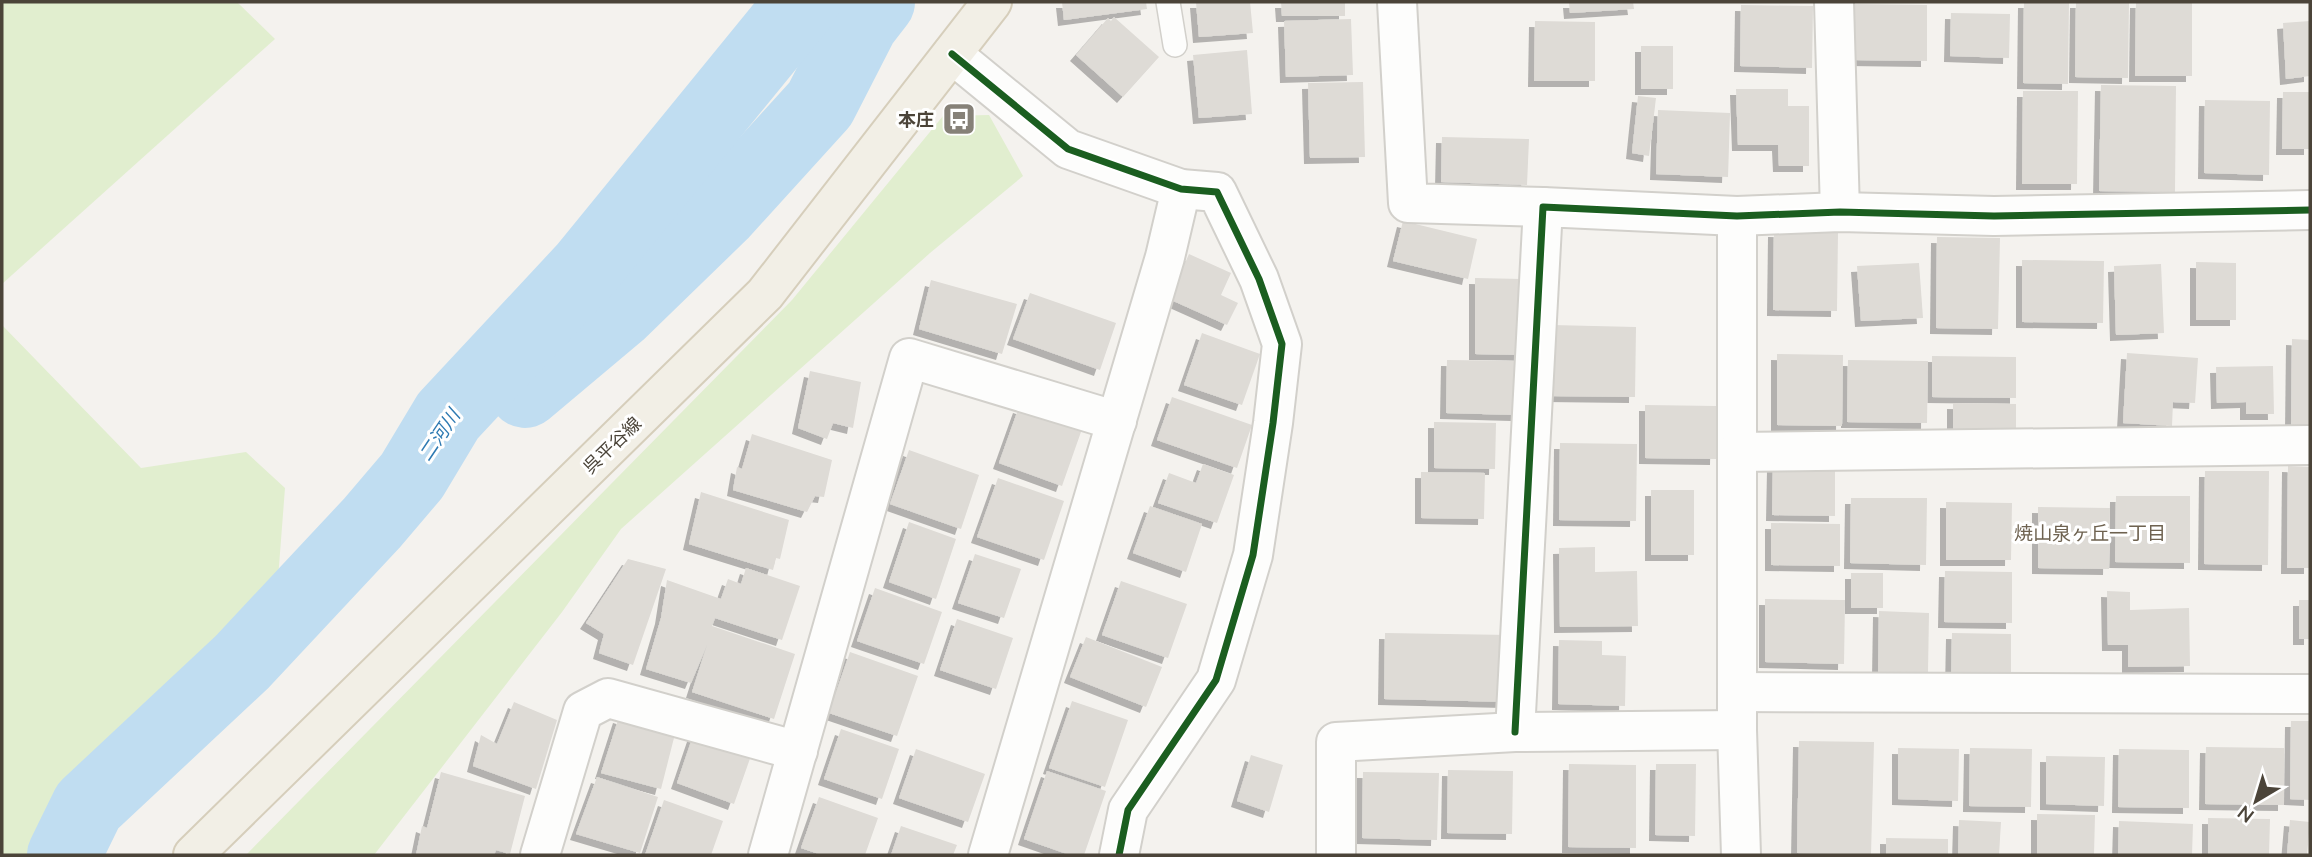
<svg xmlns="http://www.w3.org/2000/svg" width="2312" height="857" viewBox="0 0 2312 857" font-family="Mulish,'Noto Sans JP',sans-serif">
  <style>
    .green { fill: #e1eecf }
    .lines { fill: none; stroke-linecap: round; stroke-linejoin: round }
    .river { stroke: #c0ddf1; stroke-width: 74 }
    .building { fill: #dedbd6; filter: url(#shadow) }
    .lane-casing { stroke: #d2d0cb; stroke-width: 26 }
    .street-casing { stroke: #d2d0cb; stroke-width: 42 }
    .primary-casing { stroke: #d6cebb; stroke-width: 42 }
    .lane { stroke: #fdfdfc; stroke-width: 23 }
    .street { stroke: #fdfdfc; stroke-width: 38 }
    .primary { stroke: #f2efe6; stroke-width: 38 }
    .cycleway-casing { stroke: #fff; stroke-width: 11 }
    .cycleway { stroke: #1b5e20; stroke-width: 7 }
    .labels { text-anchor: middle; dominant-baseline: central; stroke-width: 6; stroke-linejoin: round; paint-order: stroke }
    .poi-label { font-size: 18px; font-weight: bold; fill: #4b4439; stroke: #fff; text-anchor: end }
    .street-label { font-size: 18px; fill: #4b4439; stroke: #fff }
    .water-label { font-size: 19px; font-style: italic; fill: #2e7ab2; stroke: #fff }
    .neighbourhood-label { font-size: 19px; fill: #6e6250; stroke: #fff }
  </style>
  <defs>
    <filter id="shadow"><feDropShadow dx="-6" dy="6" stdDeviation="0" flood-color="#0004"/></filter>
  </defs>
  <rect width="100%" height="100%" fill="#f4f2ee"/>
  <!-- green -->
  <g class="green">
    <path d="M2 2H237L275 39 2 284Z"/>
    <path d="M989 115 1023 176 930 253 621 529 562 612 374 855H246L792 300 943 116Z"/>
    <path d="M2 325 141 468 246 452 285 488 276 605 58 796 38 855H2Z"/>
  </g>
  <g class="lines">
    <!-- river -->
    <g class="river">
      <path d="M525 391 619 312 721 213 820 104 861 24 878 2"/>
      <path d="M64 855 88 806 242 662 372 523 412 476 448 416 586 268 803 2"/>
    </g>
  </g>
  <!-- building -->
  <g class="building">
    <path d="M1062 2H1146L1147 9 1064 20Z"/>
    <path d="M1196 2H1250L1253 33 1199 37Z"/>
    <path d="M1281 2H1345V16H1282Z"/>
    <path d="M1569 2H1633L1634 9 1570 13Z"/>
    <path d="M2024 2H2069L2068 84 2023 83Z"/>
    <path d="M2076 2H2129L2128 78 2075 77Z"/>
    <path d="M2136 2H2192V76H2135Z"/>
    <path d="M1855 4 1927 5V61L1855 60Z"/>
    <path d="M1741 5 1813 6 1812 68 1740 66Z"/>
    <path d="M1951 13 2010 14 2009 58 1950 56Z"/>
    <path d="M1114 17 1159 57 1123 97 1076 55 1108 18 1111 21Z"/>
    <path d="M1351 19 1353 75 1286 77 1284 21Z"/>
    <path d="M1535 21 1595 22V81H1534Z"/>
    <path d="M2310 21V76L2286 79 2283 23Z"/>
    <rect x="1641" y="46" width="32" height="43"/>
    <path d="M1247 50 1252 114 1199 118 1193 55Z"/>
    <path d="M1363 82 1365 157 1310 158 1308 83Z"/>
    <path d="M2101 85 2176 86 2175 192 2099 191Z"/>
    <path d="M1736 89H1788V106H1809V166H1779L1778 145H1738Z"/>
    <path d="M2023 91H2078L2077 184H2022Z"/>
    <path d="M2283 92H2310V149H2282Z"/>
    <path d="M1638 96 1656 98 1649 156 1632 153Z"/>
    <path d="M2205 100 2270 101 2269 175 2204 173Z"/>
    <path d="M1658 110 1730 113 1728 177 1656 174Z"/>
    <path d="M1442 137 1529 139 1527 185 1441 182Z"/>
    <path d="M1403 221 1477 239 1468 279 1393 261Z"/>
    <path d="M1774 231 1838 232 1837 311 1773 310Z"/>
    <path d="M1937 237 2000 238 1998 329 1936 328Z"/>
    <path d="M1189 254 1231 273 1221 295 1238 303 1227 325 1169 299Z"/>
    <path d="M2022 260 2104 261 2103 323 2022 322Z"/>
    <path d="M2196 262 2236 263V320H2196Z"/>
    <path d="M1919 263 1923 318 1861 321 1857 266Z"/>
    <path d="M2161 264 2164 333 2116 335 2114 266Z"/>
    <path d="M1475 278 1523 279 1521 355 1475 354Z"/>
    <path d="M931 280 1017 304 1002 354 919 329Z"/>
    <path d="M1030 293 1116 323 1100 370 1013 339Z"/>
    <path d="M1552 325 1636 327 1635 397 1551 396Z"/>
    <path d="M1202 333 1260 354 1242 405 1184 385Z"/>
    <path d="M2292 339 2310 340V425H2291Z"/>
    <path d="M2127 353 2198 358 2195 403 2173 402 2172 426 2123 423Z"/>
    <path d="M1777 354 1843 355 1842 426 1777 425Z"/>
    <path d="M1932 356 2016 357V398L1932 397Z"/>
    <path d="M1447 360 1518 361 1517 415 1446 413Z"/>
    <path d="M1848 360 1928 361 1927 423 1847 422Z"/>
    <path d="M2273 366 2274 414H2246V402L2217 403 2216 367Z"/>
    <path d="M810 371 861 382 853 428 833 423 827 439 798 428Z"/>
    <path d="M1172 397 1252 425 1237 468 1157 440Z"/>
    <path d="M1953 403 2016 404V440L1953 439Z"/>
    <path d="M1645 405 1717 406 1716 459 1645 458Z"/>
    <path d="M1019 407 1082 429 1062 486 999 463Z"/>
    <path d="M1434 422 1496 423 1495 469 1434 468Z"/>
    <path d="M752 434 832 460 824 497 815 496 807 512 733 490 737 467 742 469Z"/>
    <path d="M1560 443 1637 444 1636 521 1559 520Z"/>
    <path d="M909 450 979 475 961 529 890 504Z"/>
    <path d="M1203 464 1234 475 1217 523 1158 503 1169 473 1196 483Z"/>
    <path d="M1773 465 1835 466V516L1772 515Z"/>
    <path d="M2288 466 2310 467V568H2287Z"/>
    <path d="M2205 471H2269L2268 565 2204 564Z"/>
    <path d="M1421 472 1485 473 1484 519 1421 518Z"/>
    <path d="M998 478 1064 501 1044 560 977 537Z"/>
    <rect x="1651" y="490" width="43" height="65"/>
    <path d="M701 492 789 520 780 559 776 558 773 570 689 544Z"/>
    <path d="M2116 496H2190V563L2115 562Z"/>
    <path d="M1851 498H1927L1926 565 1850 563Z"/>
    <path d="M1946 502 2012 503 2011 560H1946Z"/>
    <path d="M1150 506 1202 524 1186 572 1133 553Z"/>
    <path d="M2038 507 2110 508 2109 569 2038 568Z"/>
    <path d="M909 522 956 539 936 599 889 582Z"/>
    <path d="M1771 523 1840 524V566L1771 565Z"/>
    <path d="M1595 547V572L1637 571 1638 626 1560 627 1559 548Z"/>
    <path d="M975 554 1021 569 1004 618 958 603Z"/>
    <path d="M628 559 666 569 633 665 599 653 604 634 586 623Z"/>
    <path d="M746 568 800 586 782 640 715 618 712 626 795 654 774 719 692 692 707 645 691 683 646 669 661 618 667 580 721 599 728 579 741 584Z"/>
    <path d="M1945 571 2012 572V623L1944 622Z"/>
    <rect x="1851" y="573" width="32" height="35"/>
    <path d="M1121 581 1187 604 1168 658 1102 635Z"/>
    <path d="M875 588 942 612 924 664 857 641Z"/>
    <path d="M2107 591 2130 592V610L2189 608 2190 666 2128 667V645H2108Z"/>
    <path d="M1765 599 1845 600 1844 664 1765 662Z"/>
    <rect x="2299" y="600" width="11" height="39"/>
    <path d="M1879 611 1929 613 1928 672H1878Z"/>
    <path d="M957 619 1013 638 996 689 940 670Z"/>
    <path d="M1385 633 1510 635 1509 702 1384 699Z"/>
    <path d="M1952 633 2011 634V683L1951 682Z"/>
    <path d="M1086 637 1162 667 1146 707 1070 677Z"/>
    <path d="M1559 640 1602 641V655L1626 656 1625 706 1558 704Z"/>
    <path d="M850 652 918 676 897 736 829 713Z"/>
    <path d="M1072 701 1128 720 1105 787 1049 768Z"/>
    <path d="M514 702 557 720 536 789 473 766 481 735 497 744Z"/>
    <path d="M619 717 675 734 661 789 601 773Z"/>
    <path d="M2291 721H2310V800L2290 799Z"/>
    <path d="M841 729 899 749 882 799 824 779Z"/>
    <path d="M695 730 753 750 734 804 677 783Z"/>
    <path d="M1799 741 1874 742 1871 855 1797 853Z"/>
    <path d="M2206 747 2284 748V805L2205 804Z"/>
    <path d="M1898 748 1959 749 1958 801 1898 799Z"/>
    <path d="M1970 748 2032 749 2031 807 1969 806Z"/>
    <path d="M916 749 985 774 968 822 899 798Z"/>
    <path d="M2119 749 2189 750V808L2118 807Z"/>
    <path d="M1251 755 1283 765 1269 812 1237 801Z"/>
    <path d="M2046 756 2105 757 2104 806 2046 804Z"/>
    <path d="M1569 764 1636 765V848L1568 847Z"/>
    <path d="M1656 764H1696L1695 836 1655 835Z"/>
    <path d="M1448 770 1513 771 1512 834 1447 833Z"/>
    <path d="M1047 771 1106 791 1084 855H1070L1024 839Z"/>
    <path d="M441 772 525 796 510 854 496 850 494 855H416L422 826 427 828Z"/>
    <path d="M1363 772 1439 773 1437 840 1362 838Z"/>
    <path d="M597 777 658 797 640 853 576 834Z"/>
    <path d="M819 797 878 818 865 855H822L801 848Z"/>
    <path d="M664 800 723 821 711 855H645Z"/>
    <path d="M2037 814 2095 815 2094 855H2037Z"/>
    <path d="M2208 818 2270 819 2269 855H2208Z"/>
    <path d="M1959 820 2001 822 1999 855H1958Z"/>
    <path d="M2290 820 2310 822 2307 855H2287Z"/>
    <path d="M2119 821 2193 824 2192 855H2118Z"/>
    <path d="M901 826 957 845 953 855H891Z"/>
    <path d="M1886 838 1948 839V855H1886Z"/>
  </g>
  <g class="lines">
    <defs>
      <path id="lane" d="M1168 2 1175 45"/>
      <g id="street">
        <path d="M1397 2 1408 203 1543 207"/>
        <path d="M1834 2 1840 212"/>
        <path d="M952 54 1068 149 1181 189 1217 192 1259 279 1282 344 1273 423 1253 555 1216 680 1128 810 1119 855"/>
        <path d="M1737 216V730L1741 855"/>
        <path d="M1737 452 2310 445"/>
        <path d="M1737 692 2310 694"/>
        <path d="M1515 732 1543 207 1737 216 1840 212 1994 216 2310 210"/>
        <path d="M540 855 583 711 608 698 798 751"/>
        <path d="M768 855 909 358 1117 421"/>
        <path d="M988 855 1165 257 1181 189"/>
        <path d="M1336 855V742L1515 732 1737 730"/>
      </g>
      <path id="primary" d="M193 855 765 294 992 2"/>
    </defs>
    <!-- lane casing -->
    <use href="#lane" class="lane-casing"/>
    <!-- street casing -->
    <use href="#street" class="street-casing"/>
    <!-- primary casing -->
    <use href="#primary" class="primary-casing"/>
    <!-- lane -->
    <use href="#lane" class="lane"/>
    <!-- street -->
    <use href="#street" class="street"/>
    <!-- primary -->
    <use href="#primary" class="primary"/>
    <defs>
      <g id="cycleway">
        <path d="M952 54 1068 149 1181 189 1217 192 1259 279 1282 344 1273 423 1253 555 1216 680 1128 810 1119 855"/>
        <path d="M1515 732 1543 207 1737 216 1840 212 1994 216 2310 210"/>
      </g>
    </defs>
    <!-- cycleway casing -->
    <use href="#cycleway" class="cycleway-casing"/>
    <!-- cycleway -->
    <use href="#cycleway" class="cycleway"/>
  </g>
  <!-- icons -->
  <defs>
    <symbol id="bus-square" viewBox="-11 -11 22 22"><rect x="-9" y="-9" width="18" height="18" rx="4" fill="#868178" stroke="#fff"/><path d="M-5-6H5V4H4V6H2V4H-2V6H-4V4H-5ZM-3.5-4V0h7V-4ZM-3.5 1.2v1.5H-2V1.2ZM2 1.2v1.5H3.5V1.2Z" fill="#fff"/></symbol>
  </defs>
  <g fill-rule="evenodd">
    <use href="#bus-square" x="940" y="100" width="38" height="38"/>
  </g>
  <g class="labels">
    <!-- poi labels -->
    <g class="poi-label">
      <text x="934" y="119">本庄</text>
    </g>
    <!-- street labels -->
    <g class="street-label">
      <text transform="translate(612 445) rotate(-44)">呉平谷線</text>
    </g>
    <!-- water labels -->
    <g class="water-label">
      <text transform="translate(439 435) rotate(-56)">二河川</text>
    </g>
    <!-- neighbourhood labels -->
    <g class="neighbourhood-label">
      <text x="2090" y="533">焼山泉ヶ丘一丁目</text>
    </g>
  </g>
  <!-- border -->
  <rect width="2312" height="857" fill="none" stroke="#4b4439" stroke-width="7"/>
  <!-- north arrow -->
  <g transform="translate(2256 801) rotate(218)" stroke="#ffffff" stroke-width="5" paint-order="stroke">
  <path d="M0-5L12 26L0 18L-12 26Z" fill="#4b4439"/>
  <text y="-10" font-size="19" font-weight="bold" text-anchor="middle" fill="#4b4439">N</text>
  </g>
</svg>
